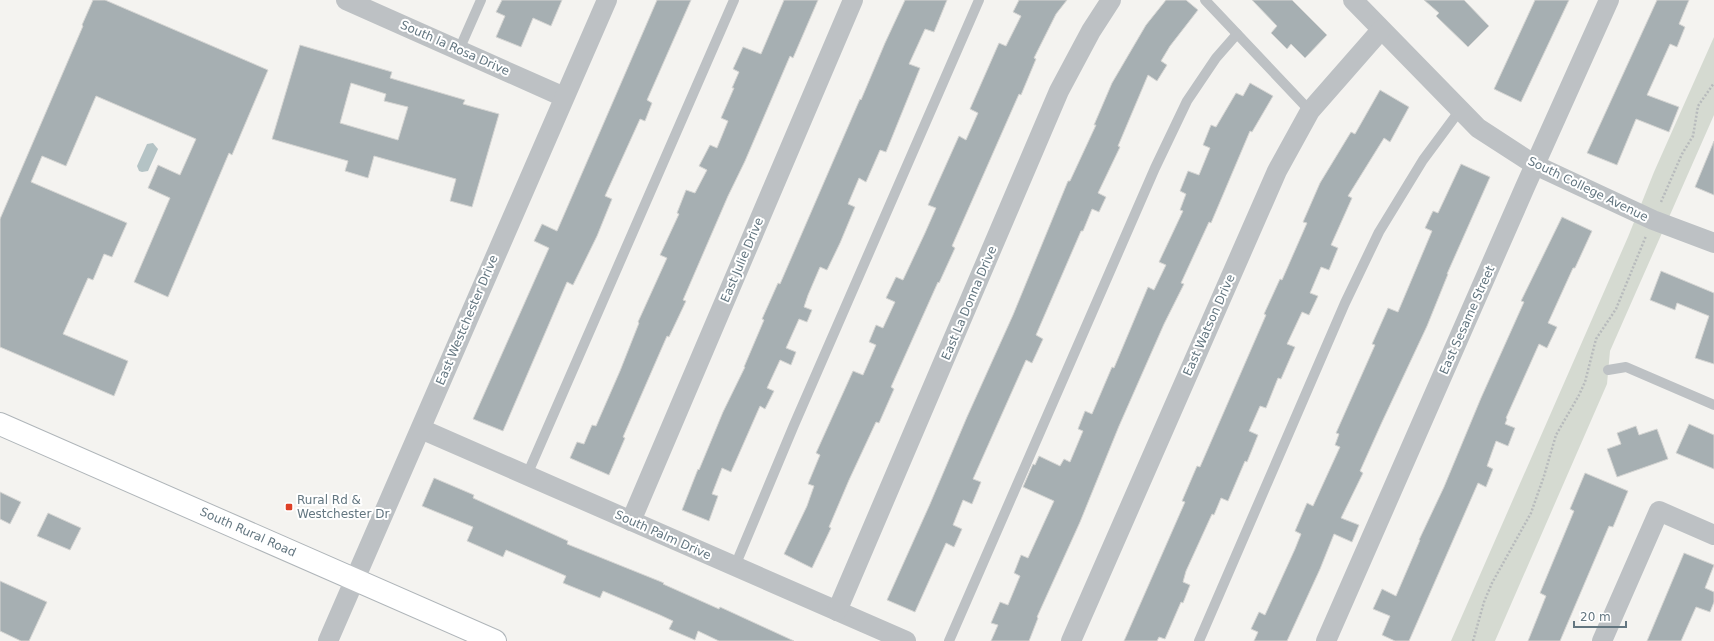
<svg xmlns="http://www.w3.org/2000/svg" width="1714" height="641" viewBox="0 0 1714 641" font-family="'DejaVu Sans',sans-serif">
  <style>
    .green { fill: #d5dad1 }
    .water { fill: #b4c3c5 }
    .building { fill: #a6afb2; stroke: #d5d5d3; fill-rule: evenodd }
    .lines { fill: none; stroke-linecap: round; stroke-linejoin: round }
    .secondary-casing { stroke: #afb5b9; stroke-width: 24 }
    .path { stroke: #b7babc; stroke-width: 2.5; stroke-dasharray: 2 2; stroke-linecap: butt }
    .lane { stroke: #bdc1c4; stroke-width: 10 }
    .street { stroke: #bdc1c4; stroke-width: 20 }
    .secondary { stroke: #fff; stroke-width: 22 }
    .poi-dot { fill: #de4026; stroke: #fff; stroke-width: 1.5 }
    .labels { text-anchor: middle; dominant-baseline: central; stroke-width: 4; stroke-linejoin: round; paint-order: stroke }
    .street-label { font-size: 12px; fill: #637680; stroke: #fff }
    .poi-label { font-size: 12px; fill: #637680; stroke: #fff; text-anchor: start }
  </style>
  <rect width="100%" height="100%" fill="#f4f3f0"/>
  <!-- green -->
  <path class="green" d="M1714 37V115L1610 351 1607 384 1495 641H1451L1628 237 1654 172Z"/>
  <!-- water -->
  <path class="water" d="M153 143 158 149 148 171 142 172 139 171 137 166 147 144Z"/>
  <!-- building -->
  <g class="building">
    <path d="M93 0H105L268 70 232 155 229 153 168 297 134 282 170 198 148 188 158 165 180 175 196 139 96 96 66 166 42 156 31 182 127 223 112 257 104 254 93 280 88 278 63 334 128 361 114 396 0 347V219L83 26 82 25Z"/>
    <path d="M502 0H562L551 26 533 18 521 47 496 37 505 16 496 12Z"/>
    <path d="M657 0H691L647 100 652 103 645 121 640 119 605 196 612 199 597 236 573 285 567 282 503 431 473 419 549 248 534 241 542 224 557 231Z"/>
    <path d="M784 0H818L793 58 790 56 745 161 728 196 683 300 686 301 669 337 667 336 623 437 625 438 609 475 570 458 577 442 584 444 592 425 596 426 620 371 639 323 638 322 667 258 660 255 679 214 677 213 686 190 695 193 707 170 699 166 710 145 717 148 728 121 721 118 734 88H732L739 72 733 69 743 47 761 54Z"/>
    <path d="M905 0H947L934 32 925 29 909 64 920 68 886 152 880 150 866 182 859 178 848 204 855 207 840 243 827 270 820 267 808 295 804 307 812 310 807 322 799 319 786 348 796 352 791 365 780 360 767 388 774 391 765 409 760 406 731 472 722 468 712 494 718 496 709 521 682 510 698 469 699 470 723 412 745 367H744L764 320 762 319 778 283 780 284 860 99 861 100 885 43Z"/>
    <path d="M1019 0H1067L1056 14 1034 58 1036 59 1021 95 1019 94 952 246 955 248 939 283 938 282 891 387 894 389 879 423 876 422 849 480 829 527 831 528 812 568 784 554 807 506 814 486 808 484 820 455 816 453 853 371 863 375 876 345 869 342 876 325 883 328 895 302 886 298 896 277 903 280 925 233 936 208 928 205 959 136 966 140 978 113 970 109 999 43 1006 46 1021 16 1013 12Z"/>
    <path d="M1166 0H1186L1198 10 1170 46 1161 61 1167 65 1157 81 1148 75 1118 146 1120 147 1098 193 1106 197 1099 212 1092 209 1083 231H1081L1036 335 1043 339 1032 363 1026 360 973 479 981 482 972 504 963 500 953 525 962 529 954 547 946 543 915 612 887 600 930 504 967 417 1013 315 1068 181H1070L1096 125H1094L1112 83 1146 25Z"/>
    <path d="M1252 0H1292L1327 35 1305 58 1291 44 1287 49 1271 33 1277 26Z"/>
    <path d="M1424 0H1464L1489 26 1468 47 1436 16 1439 13Z"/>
    <path d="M1535 0H1569L1521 102 1494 89Z"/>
    <path d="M1657 0H1689L1679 24 1685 27 1677 47 1670 44 1647 95 1679 107 1669 132 1636 119 1617 165 1587 153Z"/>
    <path d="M300 45 392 72 390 78 465 100 463 104 499 114 472 207 450 201 456 179 374 156 368 178 345 171 348 161 272 139ZM351 83 386 94 384 101 408 107 398 140 340 123Z"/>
    <path d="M1250 83 1273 96 1252 132 1250 131 1211 223 1209 222 1181 283 1184 284 1164 324 1119 426 1080 522 1037 617 1038 618 1029 641H991L998 625 991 623 1000 602 1008 605 1020 576 1014 573 1021 555 1028 558 1054 501 1023 487 1033 464 1035 465 1039 456 1060 466 1064 459 1070 462 1083 431 1078 429 1085 411 1092 414 1112 367 1114 368 1148 287 1154 290 1166 265 1159 262 1183 211 1180 210 1186 194 1180 191 1188 171 1199 175 1210 148 1203 145 1211 125 1216 127 1236 93 1243 96Z"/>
    <path d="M1380 90 1409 107 1390 142 1384 138 1348 196 1352 198 1331 245 1338 248 1329 270 1321 267 1310 293 1318 296 1309 315 1302 312 1287 344 1295 347 1281 379 1278 378 1266 408 1260 406 1249 431 1258 435 1247 462 1245 461 1228 501 1221 498 1214 515 1212 514 1186 571 1183 582 1190 585 1183 603 1181 602 1165 639 1159 637 1157 641H1124L1185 502 1182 501 1197 466 1200 467 1266 315 1264 314 1280 279 1282 280 1307 223 1303 222 1320 183 1351 132 1355 134Z"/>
    <path d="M1714 141V195L1695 187Z"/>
    <path d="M1461 164 1490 177 1447 274H1448L1427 326 1382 422 1360 471 1363 473 1341 518 1359 525 1352 542 1334 534 1320 569 1287 641H1254L1258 632 1251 629 1259 612 1265 615 1295 549 1301 534 1295 531 1307 503 1313 506 1340 447 1335 445 1339 434 1336 433 1375 345 1372 344 1388 308 1398 312 1432 231 1425 228 1433 211 1438 213Z"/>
    <path d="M1562 217 1592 231 1575 268H1573L1548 323 1557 327 1547 348 1539 344 1506 418 1507 419 1505 424 1515 428 1508 446 1496 441 1487 466 1493 469 1486 487 1478 483 1409 641H1395L1382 635 1390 616 1373 609 1382 589 1396 596 1420 540H1419L1444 487 1481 398 1524 302 1521 301Z"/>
    <path d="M1661 271 1714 293V364L1695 358 1709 316 1677 303 1675 310 1650 300Z"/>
    <path d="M1689 424 1714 435V469L1676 453Z"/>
    <path d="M1636 426 1639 435 1657 429 1668 459 1617 477 1607 449 1621 444 1617 433Z"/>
    <path d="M1585 473 1628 491 1613 527 1609 526 1560 641H1528L1546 596 1540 593 1574 511 1570 509Z"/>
    <path d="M434 478 474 495 473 498 568 541 567 544 664 583 663 584 719 609 720 607 794 641H719L698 631 695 640 669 629 673 621 660 615 603 591 600 598 563 583 566 576 506 550 503 557 467 541 473 527 422 506Z"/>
    <path d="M0 492 21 502 10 524 0 519Z"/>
    <path d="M48 513 81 528 70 550 37 536Z"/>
    <path d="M1684 553 1714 565 1705 588 1714 592V602L1710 612 1696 607 1681 641H1647Z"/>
    <path d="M0 581 47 602 29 641H21L0 631Z"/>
  </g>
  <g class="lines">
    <defs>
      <path id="secondary" d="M0 424 495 641"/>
    </defs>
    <!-- secondary casing -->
    <use href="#secondary" class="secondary-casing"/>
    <!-- path -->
    <g class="path">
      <path d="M1661 202 1682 154 1693 136 1698 106 1714 83"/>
      <path d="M1473 641 1484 602 1492 583 1531 513 1544 476 1556 435 1579 395 1585 382 1596 339 1616 309 1646 236"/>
    </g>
    <!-- lane -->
    <g class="lane">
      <path d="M1205 0 1310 111"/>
      <path d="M459 50 481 0"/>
      <path d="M1608 370 1626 367 1714 405"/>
      <path d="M527 475 734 0"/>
      <path d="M735 566 794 425 979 0"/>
      <path d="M949 641 1155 168 1187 101 1216 58 1237 34"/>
      <path d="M1199 641 1345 303 1379 232 1423 160 1460 110"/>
    </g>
    <!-- street -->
    <g class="street">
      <path d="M346 0 564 97"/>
      <path d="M1353 0 1478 128 1535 165 1653 220 1714 243"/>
      <path d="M421 429 906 641"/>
      <path d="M631 521 853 0"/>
      <path d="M837 611 1059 91 1091 31 1111 0"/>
      <path d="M328 641 607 0"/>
      <path d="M1071 641 1277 171 1310 111 1381 30"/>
      <path d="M1326 641 1525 187 1609 0"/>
      <path d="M1602 641 1659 511 1714 535"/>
    </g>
    <!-- secondary -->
    <use href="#secondary" class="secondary"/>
  </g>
  <!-- markers -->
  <rect class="poi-dot" x="285" y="503" width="8" height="8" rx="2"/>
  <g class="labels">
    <!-- street labels -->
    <g class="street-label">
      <text transform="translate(455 48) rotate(24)">South la Rosa Drive</text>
      <text transform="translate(1588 189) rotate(26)">South College Avenue</text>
      <text transform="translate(742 260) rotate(-67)">East Julie Drive</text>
      <text transform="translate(969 303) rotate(-67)">East La Donna Drive</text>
      <text transform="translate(467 320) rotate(-67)">East Westchester Drive</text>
      <text transform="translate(1467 320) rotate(-66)">East Sesame Street</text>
      <text transform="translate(1209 325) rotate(-66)">East Watson Drive</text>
      <text transform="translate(248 532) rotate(24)">South Rural Road</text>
      <text transform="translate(663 535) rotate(24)">South Palm Drive</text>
    </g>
    <!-- poi labels -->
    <g class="poi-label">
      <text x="297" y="500">Rural Rd &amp;<tspan x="297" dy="14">Westchester Dr</tspan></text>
    </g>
  </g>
  <!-- scale -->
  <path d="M1574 621v6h52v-6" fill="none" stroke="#637680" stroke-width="2"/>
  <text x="1580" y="621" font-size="12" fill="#637680" stroke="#ffffff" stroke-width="3" paint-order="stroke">20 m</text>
</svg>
